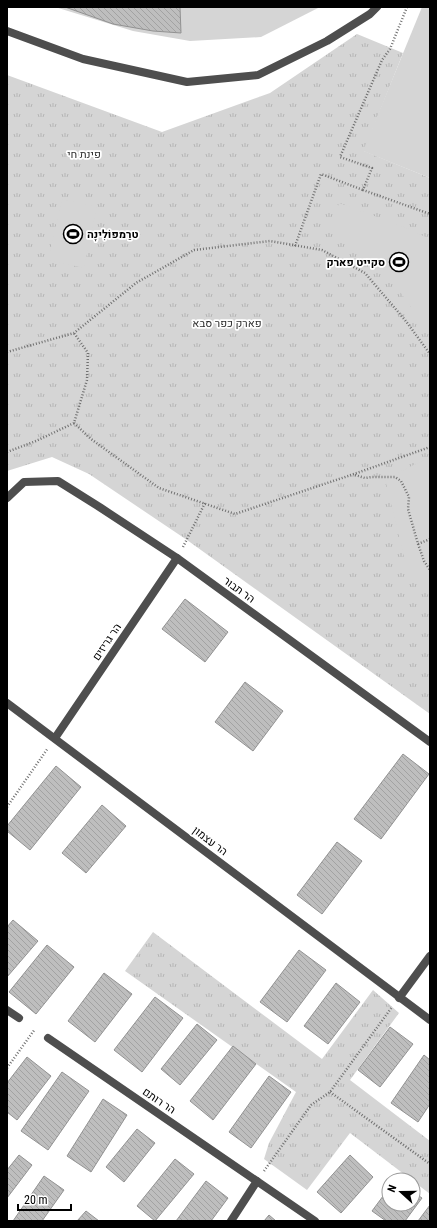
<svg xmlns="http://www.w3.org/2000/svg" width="437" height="1228" viewBox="0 0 437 1228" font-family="'Roboto Condensed',Heebo,sans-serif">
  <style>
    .grass { fill: url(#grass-tufts) }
    .garden { fill: #d5d5d5 }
    .building { fill: url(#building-back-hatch); stroke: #929292 }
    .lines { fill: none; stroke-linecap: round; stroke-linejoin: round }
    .path { stroke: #707070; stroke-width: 2.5; stroke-dasharray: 1 2; stroke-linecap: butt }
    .minor { stroke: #4e4e4e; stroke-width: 8 }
    .labels { text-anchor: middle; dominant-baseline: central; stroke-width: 3.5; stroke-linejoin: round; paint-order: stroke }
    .park-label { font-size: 11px; fill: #2c2c2c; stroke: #fff }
    .poi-label { font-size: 11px; font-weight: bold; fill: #000; stroke: #fff; text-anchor: start }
    .street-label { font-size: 11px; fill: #000; stroke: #fff }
  </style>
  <defs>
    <pattern id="grass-tufts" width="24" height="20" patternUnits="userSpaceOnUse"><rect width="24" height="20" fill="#d5d5d5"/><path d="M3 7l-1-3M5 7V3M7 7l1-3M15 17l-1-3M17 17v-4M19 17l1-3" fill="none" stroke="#b5b5b5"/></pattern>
    <pattern id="building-back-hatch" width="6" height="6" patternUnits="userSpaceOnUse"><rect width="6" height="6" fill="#bebebe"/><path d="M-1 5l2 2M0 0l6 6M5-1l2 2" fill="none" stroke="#a2a2a2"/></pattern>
  </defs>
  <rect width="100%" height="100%" fill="#fff"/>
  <!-- grass -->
  <g class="grass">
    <path d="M357 34 403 53 364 151 430 178V714L187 540 89 474 52 457 7 471V75L162 132 270 93Z"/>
    <path d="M153 932 322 1059 373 990 399 1013 350 1080 430 1141V1194L350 1133 307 1190 264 1159 269 1143 296 1092 125 971Z"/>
  </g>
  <!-- garden -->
  <g class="garden">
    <path d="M55 7H320L261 37 190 41 133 31Z"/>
    <path d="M422 7H430V178L363 151Z"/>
    <path d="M62 199 97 207 84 268 48 260Z"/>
    <path d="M339 203 404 227 430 239V335L396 286 330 230Z"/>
    <path d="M430 457V595L427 594 405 561 385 479Z"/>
  </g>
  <!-- building -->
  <g class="building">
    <path d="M65 7H180L181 33 153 31 113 24Z"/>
    <path d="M185 599 228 632 205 662 162 629Z"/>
    <path d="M245 682 283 711 253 751 215 722Z"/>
    <path d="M403 754 429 774 381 839 354 819Z"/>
    <path d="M56 766 81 787 30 850 7 831V826Z"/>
    <path d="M102 805 126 826 86 873 62 853Z"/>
    <path d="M337 842 362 861 322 914 297 895Z"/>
    <path d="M13 920 38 941 7 977V927Z"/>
    <path d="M47 945 74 967 36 1014 9 992Z"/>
    <path d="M299 950 326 970 287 1022 260 1002Z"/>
    <path d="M104 973 132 994 95 1042 68 1021Z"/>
    <path d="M336 983 360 1002 328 1044 304 1026Z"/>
    <path d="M155 997 183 1018 142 1072 114 1050Z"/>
    <path d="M197 1024 217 1040 180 1085 161 1069Z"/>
    <path d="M390 1027 413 1044 380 1087 358 1070Z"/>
    <path d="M233 1046 256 1064 213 1120 190 1101Z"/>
    <path d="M424 1055 430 1060V1104L418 1122 391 1103Z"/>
    <path d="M27 1057 51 1076 17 1120 7 1112V1083Z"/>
    <path d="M62 1072 89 1091 48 1150 21 1131Z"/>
    <path d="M269 1076 291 1092 251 1148 229 1132Z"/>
    <path d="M103 1099 127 1115 91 1172 67 1156Z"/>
    <path d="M137 1129 155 1143 124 1182 106 1167Z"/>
    <path d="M19 1155 32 1165 7 1198V1170Z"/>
    <path d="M350 1155 373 1177 341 1213 317 1192Z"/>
    <path d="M175 1159 194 1174 155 1221 137 1206Z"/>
    <path d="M44 1176 64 1190 42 1221H13Z"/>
    <path d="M206 1181 228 1198 211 1221H176Z"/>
    <path d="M389 1188V1204H413V1192L422 1198 405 1221H386L372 1211Z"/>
    <path d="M430 1205V1221H418Z"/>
    <path d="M86 1211 99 1221H77Z"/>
    <path d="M269 1215 276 1221H264Z"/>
  </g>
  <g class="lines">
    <!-- path -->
    <g class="path">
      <path d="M407 7 390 49 382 60 340 157 372 168 363 190 430 214"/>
      <path d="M295 246 321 174 363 190"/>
      <path d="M7 352 74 333 136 283 194 250 270 241 322 250 365 273 405 320 430 354"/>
      <path d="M74 423 91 439 159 488 235 514 354 474 430 447"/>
      <path d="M7 452 36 441 74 423 87 380 88 353 74 333"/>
      <path d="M355 475 365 478 372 477H395L401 481 409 497 408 509 418 544 424 561 430 570"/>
      <path d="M418 544 430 539"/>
      <path d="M183 547 205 503"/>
      <path d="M7 807 48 748"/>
      <path d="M7 1068 35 1029"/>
      <path d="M330 1092 430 1164"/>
      <path d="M264 1171 311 1105 330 1092 392 1007"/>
    </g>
    <!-- minor -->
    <g class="minor">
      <path d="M7 31 83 59 187 82 258 75 327 41 370 14 377 7"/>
      <path d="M7 498 24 482 58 481 101 508 177 558 430 742"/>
      <path d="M7 703 430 1020"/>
      <path d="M55 738 177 558"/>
      <path d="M399 998 430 956"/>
      <path d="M7 1010 19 1018"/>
      <path d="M48 1038 315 1221"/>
      <path d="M231 1221 257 1181"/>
    </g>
  </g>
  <!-- icons -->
  <defs>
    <symbol id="stadium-ring" viewBox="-11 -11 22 22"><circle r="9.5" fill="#fff" stroke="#000" stroke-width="1.5"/><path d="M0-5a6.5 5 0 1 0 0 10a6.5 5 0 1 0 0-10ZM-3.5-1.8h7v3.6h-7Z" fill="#000"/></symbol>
  </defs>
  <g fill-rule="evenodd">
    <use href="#stadium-ring" x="62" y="223" width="22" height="22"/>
    <use href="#stadium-ring" x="388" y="251" width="22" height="22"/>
  </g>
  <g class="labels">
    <!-- park labels -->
    <g class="park-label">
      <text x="84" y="154">פינת חי</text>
      <text x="227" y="323">פארק כפר סבא</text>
    </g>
    <!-- poi labels -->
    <g class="poi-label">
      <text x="87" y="234">טרַמפּוֹלִינָה</text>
      <text x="385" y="262" text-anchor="end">סקייט פארק</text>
    </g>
    <!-- street labels -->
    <g class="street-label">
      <text transform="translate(239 590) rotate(36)">הר תבור</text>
      <text transform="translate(107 642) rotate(-56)">הר גריזים</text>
      <text transform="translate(210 841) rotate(37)">הר עצמון</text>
      <text transform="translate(159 1101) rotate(34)">הר רותם</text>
    </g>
  </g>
  <!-- border -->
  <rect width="437" height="1228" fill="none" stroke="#000000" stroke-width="16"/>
  <!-- north arrow -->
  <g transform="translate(401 1192) rotate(291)"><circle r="19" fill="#ffffff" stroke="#999999"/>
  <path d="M0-3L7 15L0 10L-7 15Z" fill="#000000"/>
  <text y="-6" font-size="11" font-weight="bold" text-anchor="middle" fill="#000000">N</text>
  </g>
  <!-- scale -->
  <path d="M18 1204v6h53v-6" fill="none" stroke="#000000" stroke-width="2"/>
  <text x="24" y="1204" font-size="12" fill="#000000" stroke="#ffffff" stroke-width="3" paint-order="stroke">20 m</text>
</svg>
